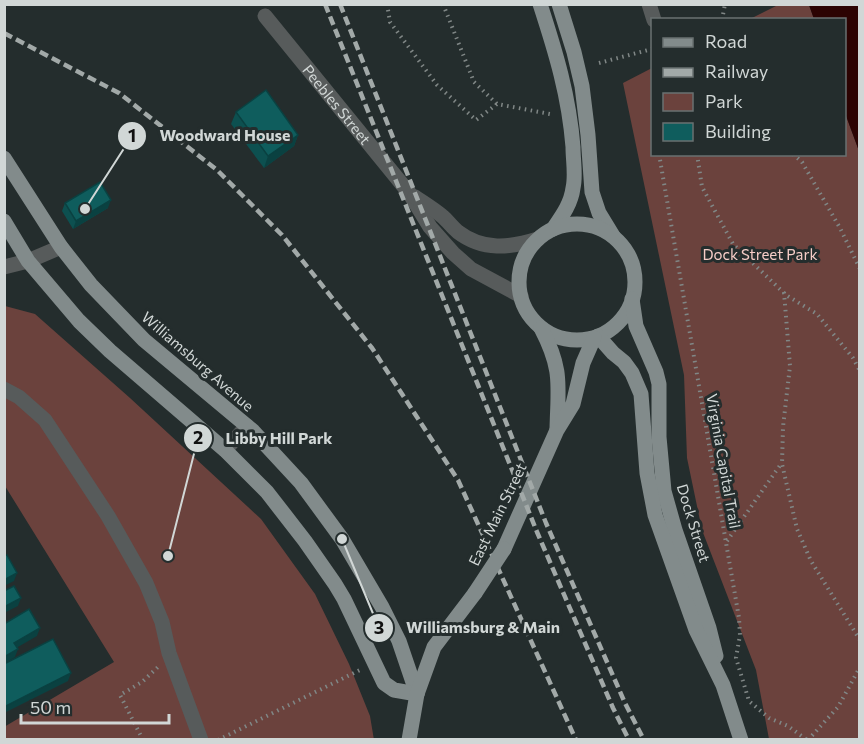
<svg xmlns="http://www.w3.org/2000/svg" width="864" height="744" viewBox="0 0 864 744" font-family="Commissioner,sans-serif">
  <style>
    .green { fill: #6b423d }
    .water { fill: #2c0302 }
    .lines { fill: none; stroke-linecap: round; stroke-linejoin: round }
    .path { stroke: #808786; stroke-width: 4; stroke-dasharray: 1.5 4.5; stroke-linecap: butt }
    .minor { stroke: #575b5b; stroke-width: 15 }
    .major { stroke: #828b8b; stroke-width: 15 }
    .rail { stroke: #a2a9a8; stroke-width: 4.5; stroke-dasharray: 9 4.5; stroke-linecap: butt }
    .major-bridge { stroke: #828b8b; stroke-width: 15 }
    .wall { fill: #0d5050 }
    .shaded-wall { fill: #0a4141 }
    .building { fill: #0f5d5d; stroke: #0a4141; stroke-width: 1.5 }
    .labels { text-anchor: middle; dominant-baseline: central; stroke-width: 6; stroke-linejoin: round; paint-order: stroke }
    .street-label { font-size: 15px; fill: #d1d7d6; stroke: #242d2d }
    .park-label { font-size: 15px; fill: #f6cdc7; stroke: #242d2d }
    .leader { fill: none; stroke: #d1d7d6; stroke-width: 2 }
    .callout-dot { fill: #d1d7d6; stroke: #242d2d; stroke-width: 2 }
    .mark-label { font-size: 18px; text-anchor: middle; font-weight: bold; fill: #111 }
    .callout-label { font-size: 16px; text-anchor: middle; font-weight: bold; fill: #d1d7d6; stroke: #242d2d; stroke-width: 6; stroke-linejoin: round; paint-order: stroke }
  </style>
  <rect width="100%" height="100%" fill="#242d2d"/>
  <!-- green -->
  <g class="green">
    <path d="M780 4 809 5 814 19H750Z"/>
    <path d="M652 68V154H844L845 113 859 151V739H769L756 670 702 530 687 458 684 375 623 83Z"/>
    <path d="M5 306 35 314 130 398 261 519 315 594 349 664 370 716 374 740H5L4 727 114 662 5 486Z"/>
  </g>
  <!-- water -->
  <path class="water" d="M809 5H859V151L845 113 844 20 814 19Z"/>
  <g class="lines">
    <!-- path -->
    <g class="path">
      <path d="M387 4 390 22 437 85 476 120 497 104"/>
      <path d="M443 4 474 82 497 104 550 114"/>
      <path d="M722 20 725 4"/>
      <path d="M599 63 652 49"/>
      <path d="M659 154 739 618 740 635 736 658 749 701 769 718 788 726 807 740"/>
      <path d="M697 154 702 187 733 244 786 295 817 314 853 358 860 371"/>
      <path d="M793 154 802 162 840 228 860 269"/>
      <path d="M784 292 790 366 783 427 782 464 797 529 811 561 860 640"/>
      <path d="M727 541 781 464"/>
      <path d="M143 740 120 695 142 682 158 667"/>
      <path d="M218 740 360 670"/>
      <path d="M808 740 838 707 860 667"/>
    </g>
    <!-- minor -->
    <g class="minor">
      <path d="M649 4 654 20"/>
      <path id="s1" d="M265 16 410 194 430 227 453 253 471 269 521 296"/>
      <path d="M415 197C424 203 434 209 442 216 448 221 452 227 458 232 483 251 510 248 538 239"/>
      <path d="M4 267 28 261 61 247"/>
      <path d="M4 389 19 397 45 420 108 516 146 583 162 622 169 653 201 740"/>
      <path d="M225 450 247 426"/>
    </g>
    <!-- major -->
    <g class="major">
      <path d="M540 4C556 53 569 96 573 147 573 161 576 175 573 188 571 204 562 216 553 229"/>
      <path d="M559 4 574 52 582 86 588 135 592 192 599 213 613 236"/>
      <path d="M4 158 61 247 91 285 144 340 253 431 301 483 342 539 382 607 399 641 417 694"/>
      <path d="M4 221 28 261 79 321 110 351 225 450 267 492 305 541 335 584 344 599 384 683 394 690 417 694"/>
      <circle cx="577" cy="282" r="58"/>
      <path d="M632 299 636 326 656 372 659 384V437L664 491 675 530 709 628 716 656"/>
      <path d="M541 328C563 370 558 385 557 429"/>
      <path d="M598 336 613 353 624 362 632 373 641 394 647 473 655 515 696 630 723 685 741 740"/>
      <path d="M504 549 557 430 573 404 583 363 594 338"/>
      <path d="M409 740 417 694 434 647 475 593"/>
    </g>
    <!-- rail -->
    <g class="rail">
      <path d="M325 4 537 532 613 708 629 740"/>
      <path d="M340 4 546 523 625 703 644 740"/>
      <path d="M4 33 119 93 217 170 282 235 372 348 458 480 576 740"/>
    </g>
    <!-- major-bridge -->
    <path class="major-bridge" d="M475 593 504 549"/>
  </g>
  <!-- wall -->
  <g class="wall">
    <path d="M236 112 298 135 294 146 264 168 231 124Z"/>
    <path d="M65 203 108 208 73 229 62 211Z"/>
  </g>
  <!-- shaded-wall -->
  <g class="shaded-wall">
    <path d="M298 135 294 146 264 168 268 156Z"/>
    <path d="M111 200 108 208 73 229 76 221Z"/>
    <path d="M17 573 14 581 4 586V580Z"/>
    <path d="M21 598 18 606 4 613V607Z"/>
    <path d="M40 628 37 636 11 651 14 643Z"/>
    <path d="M18 649 15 657 4 664V657Z"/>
    <path d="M71 673 68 681 4 713V707Z"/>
  </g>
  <!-- building -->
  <g class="building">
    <path d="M266 90 298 135 268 156 236 112Z"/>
    <path d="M100 182 111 200 76 221 65 203Z"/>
    <path d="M7 555 17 573 4 580V556Z"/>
    <path d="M14 586 21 598 4 607V591Z"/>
    <path d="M29 609 40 628 14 643 18 649 4 657V624Z"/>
    <path d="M53 639 71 673 4 707V664Z"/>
  </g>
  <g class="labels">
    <!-- street labels -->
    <g class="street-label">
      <text stroke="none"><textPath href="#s1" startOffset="114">Peebles Street</textPath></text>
      <text transform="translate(198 361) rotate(41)">Williamsburg Avenue</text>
      <text transform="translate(724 461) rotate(80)">Virginia Capital Trail</text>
      <text transform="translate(497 514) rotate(-64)">East Main Street</text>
      <text transform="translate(694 523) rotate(73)">Dock Street</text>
    </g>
    <!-- park labels -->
    <g class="park-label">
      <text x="760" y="254">Dock Street Park</text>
    </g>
  </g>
  <!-- callouts -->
  <path class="leader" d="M85 209L132 136M168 556L198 438M342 539L379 628"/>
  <g class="callout-dot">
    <circle cx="85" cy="209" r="6"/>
    <circle cx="168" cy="556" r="6"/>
    <circle cx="342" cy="539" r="6"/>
    <circle cx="132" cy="136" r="15"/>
    <circle cx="198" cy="438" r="15"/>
    <circle cx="379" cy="628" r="15"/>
  </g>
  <g class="mark-label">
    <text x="132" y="142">1</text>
    <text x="198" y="444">2</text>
    <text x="379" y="634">3</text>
  </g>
  <g class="callout-label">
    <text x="225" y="141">Woodward House</text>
    <text x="279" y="444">Libby Hill Park</text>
    <text x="483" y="633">Williamsburg &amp; Main</text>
  </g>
  <!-- border -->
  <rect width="864" height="744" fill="none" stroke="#d1d7d6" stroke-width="12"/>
  <!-- legend -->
  <rect x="651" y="18" width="195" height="138" fill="#242d2d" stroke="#697171" stroke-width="1.5"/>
  <rect x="663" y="38" width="30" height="9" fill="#828b8b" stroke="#697171" stroke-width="1.5"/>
  <text x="705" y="48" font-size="18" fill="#d1d7d6">Road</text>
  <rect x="663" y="68" width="30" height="9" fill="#a2a9a8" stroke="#697171" stroke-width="1.5"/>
  <text x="705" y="78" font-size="18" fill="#d1d7d6">Railway</text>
  <rect x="663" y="93" width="30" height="18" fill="#6b423d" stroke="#697171" stroke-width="1.5"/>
  <text x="705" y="108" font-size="18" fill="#d1d7d6">Park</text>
  <rect x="663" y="123" width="30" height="18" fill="#0f5d5d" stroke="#697171" stroke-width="1.5"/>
  <text x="705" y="138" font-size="18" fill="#d1d7d6">Building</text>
  <!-- scale -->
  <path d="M21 714v9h148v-9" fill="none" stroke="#d1d7d6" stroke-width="3"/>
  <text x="30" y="714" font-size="18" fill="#d1d7d6" stroke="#242d2d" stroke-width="4.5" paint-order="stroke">50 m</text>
</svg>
